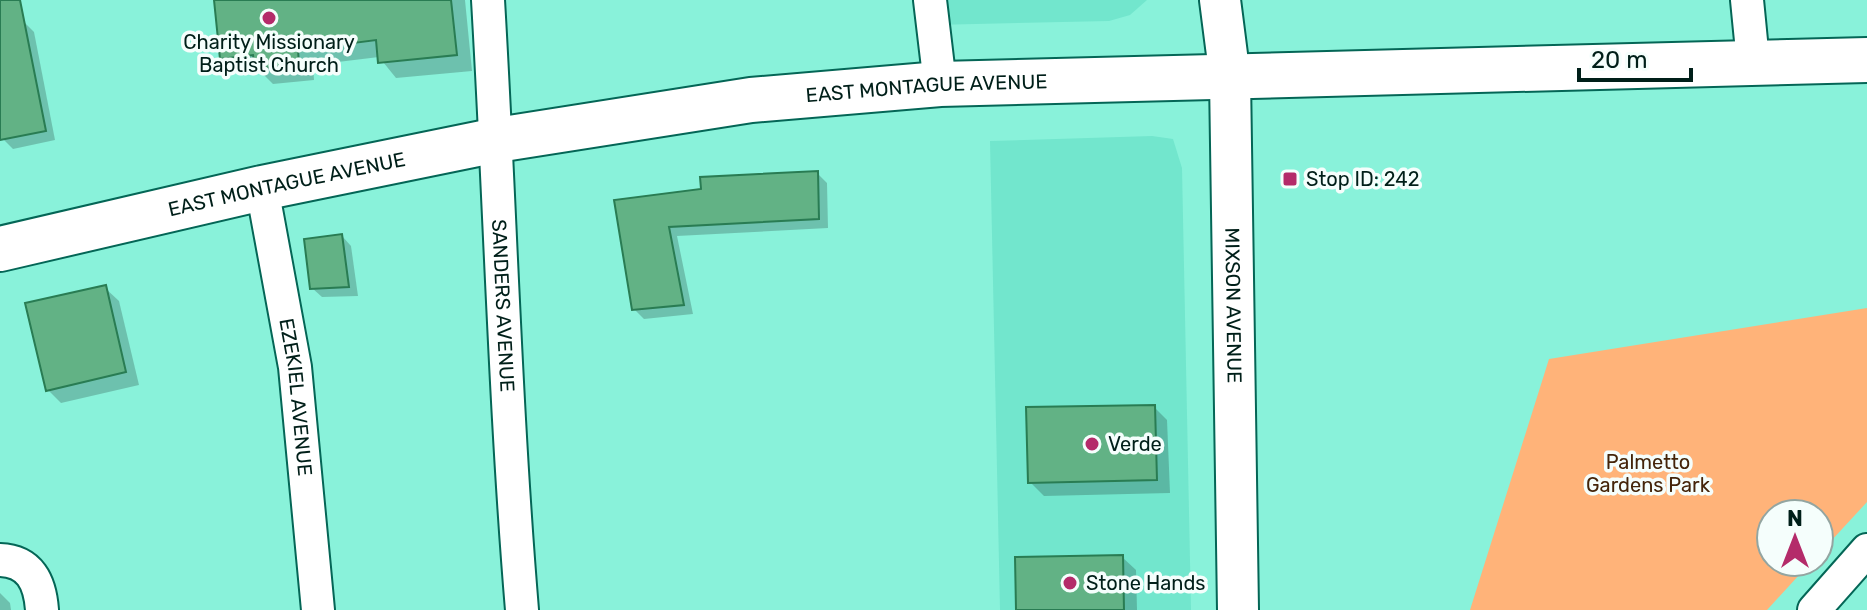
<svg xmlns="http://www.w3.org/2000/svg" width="1867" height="610" viewBox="0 0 1867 610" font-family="Rubik,sans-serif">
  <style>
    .built { fill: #72e6cd }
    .green { fill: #ffb379 }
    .shadow { fill: #0003 }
    .building { fill: #62b285; stroke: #297c53; stroke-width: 2 }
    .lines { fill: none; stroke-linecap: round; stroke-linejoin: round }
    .minor-casing { stroke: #046656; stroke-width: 36 }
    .tertiary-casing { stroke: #046656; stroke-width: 44 }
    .secondary-casing { stroke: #046656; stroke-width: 48 }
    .minor { stroke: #fff; stroke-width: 32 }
    .tertiary { stroke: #fff; stroke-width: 40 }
    .secondary { stroke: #fff; stroke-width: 44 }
    .poi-dot { fill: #b42b6a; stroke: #f5fefc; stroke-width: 3 }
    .labels { text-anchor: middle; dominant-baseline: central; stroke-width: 7; stroke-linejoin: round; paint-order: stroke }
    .poi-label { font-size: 20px; fill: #001f19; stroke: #f5fefc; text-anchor: start }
    .street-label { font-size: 20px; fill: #001f19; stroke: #f5fefc }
    .park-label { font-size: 20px; fill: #442409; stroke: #f5fefc }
  </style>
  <rect width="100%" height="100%" fill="#89f2da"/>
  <!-- built -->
  <g class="built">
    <path d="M930 0H1147L1130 15 1109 21 933 25Z"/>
    <path d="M1152 136 1173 139 1182 168 1191 610H1000L990 141Z"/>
  </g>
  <!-- green -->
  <path class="green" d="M1867 308V502L1819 554V514H1771V562H1811L1767 610H1470L1549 359Z"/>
  <!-- shadow -->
  <g class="shadow">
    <path d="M216 0H465L472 71 396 78 379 57 313 65 314 80 273 84 260 71 238 74 222 58Z"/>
    <path d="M24 22 34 32 55 140 13 149 3 139 0 124V27Z"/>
    <path d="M817 173 827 183 828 228 677 236 693 314 644 319 634 309 616 202Z"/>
    <path d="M342 236 351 246 358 296 322 297 312 288Z"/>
    <path d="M105 288 119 301 139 385 61 403 48 390Z"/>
    <path d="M1154 407 1167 420 1170 493 1044 496 1030 482Z"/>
    <path d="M1122 557 1136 570 1137 610H1018Z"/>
    <path d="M0 593 10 603 11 610H0Z"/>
  </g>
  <!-- building -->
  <g class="building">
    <path d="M0 0H20L46 131 0 140Z"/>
    <path d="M214 0H451L457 55 378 63 376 40 298 50 299 64 255 69 253 55 220 59Z"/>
    <path d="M818 171 819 219 669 227 684 305 632 310 614 200 701 189 700 177Z"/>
    <path d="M342 234 349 287 310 289 304 239Z"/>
    <path d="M106 285 126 372 46 391 25 303Z"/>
    <path d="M1155 405 1157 480 1028 483 1026 407Z"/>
    <path d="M1123 555 1124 610H1016L1015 557Z"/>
  </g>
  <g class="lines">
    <defs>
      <g id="minor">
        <path id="s1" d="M488 0C500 203 505 407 522 610"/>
        <path d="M930 0 940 84"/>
        <path d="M1747 0 1753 61"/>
        <path id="s2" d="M262 188 295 367 318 610"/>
        <path d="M0 560C30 561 40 582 42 610"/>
        <path d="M1814 610 1867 550"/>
      </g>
      <g id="tertiary">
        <path id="s3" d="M1220 0 1230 78 1238 610"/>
      </g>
      <g id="secondary">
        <path id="s4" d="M0 249 262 188 497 140 751 100 940 84 1867 60"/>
      </g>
    </defs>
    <!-- minor casing -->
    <use href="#minor" class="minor-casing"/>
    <!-- tertiary casing -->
    <use href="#tertiary" class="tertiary-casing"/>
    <!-- secondary casing -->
    <use href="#secondary" class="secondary-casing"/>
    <!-- minor -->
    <use href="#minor" class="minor"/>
    <!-- tertiary -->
    <use href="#tertiary" class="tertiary"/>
    <!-- secondary -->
    <use href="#secondary" class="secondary"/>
  </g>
  <!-- markers -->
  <g class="poi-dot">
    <circle cx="269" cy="18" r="8"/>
    <rect x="1282" y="171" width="16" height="16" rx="4"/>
    <circle cx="1092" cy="444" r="8"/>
    <circle cx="1070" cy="583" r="8"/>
  </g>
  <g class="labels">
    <!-- poi labels -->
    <g class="poi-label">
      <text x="269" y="42" text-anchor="middle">Charity Missionary<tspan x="269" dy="23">Baptist Church</tspan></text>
      <text x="1306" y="179">Stop ID: 242</text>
      <text x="1108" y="444">Verde</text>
      <text x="1086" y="583">Stone Hands</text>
    </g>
    <!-- street labels -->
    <g class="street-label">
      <text stroke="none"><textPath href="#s4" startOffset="942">EAST MONTAGUE AVENUE</textPath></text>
      <text stroke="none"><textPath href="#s4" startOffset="294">EAST MONTAGUE AVENUE</textPath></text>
      <text stroke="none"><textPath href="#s1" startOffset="306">SANDERS AVENUE</textPath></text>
      <text stroke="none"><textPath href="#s3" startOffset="306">MIXSON AVENUE</textPath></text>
      <text stroke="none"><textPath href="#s2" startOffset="212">EZEKIEL AVENUE</textPath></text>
    </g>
    <!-- park labels -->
    <g class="park-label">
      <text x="1648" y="462">Palmetto<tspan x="1648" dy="23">Gardens Park</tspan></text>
    </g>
  </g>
  <!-- north arrow -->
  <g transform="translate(1795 538)"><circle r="38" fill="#f5fefc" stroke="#93a5a1" stroke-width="2"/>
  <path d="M0-6L14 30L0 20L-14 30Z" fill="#b42b6a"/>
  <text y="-12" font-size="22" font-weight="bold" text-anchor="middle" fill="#001f19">N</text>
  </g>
  <!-- scale -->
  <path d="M1579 68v12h112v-12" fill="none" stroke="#001f19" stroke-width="4"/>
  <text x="1591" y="68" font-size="24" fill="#001f19" stroke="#f5fefc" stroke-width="6" paint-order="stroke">20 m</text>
</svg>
